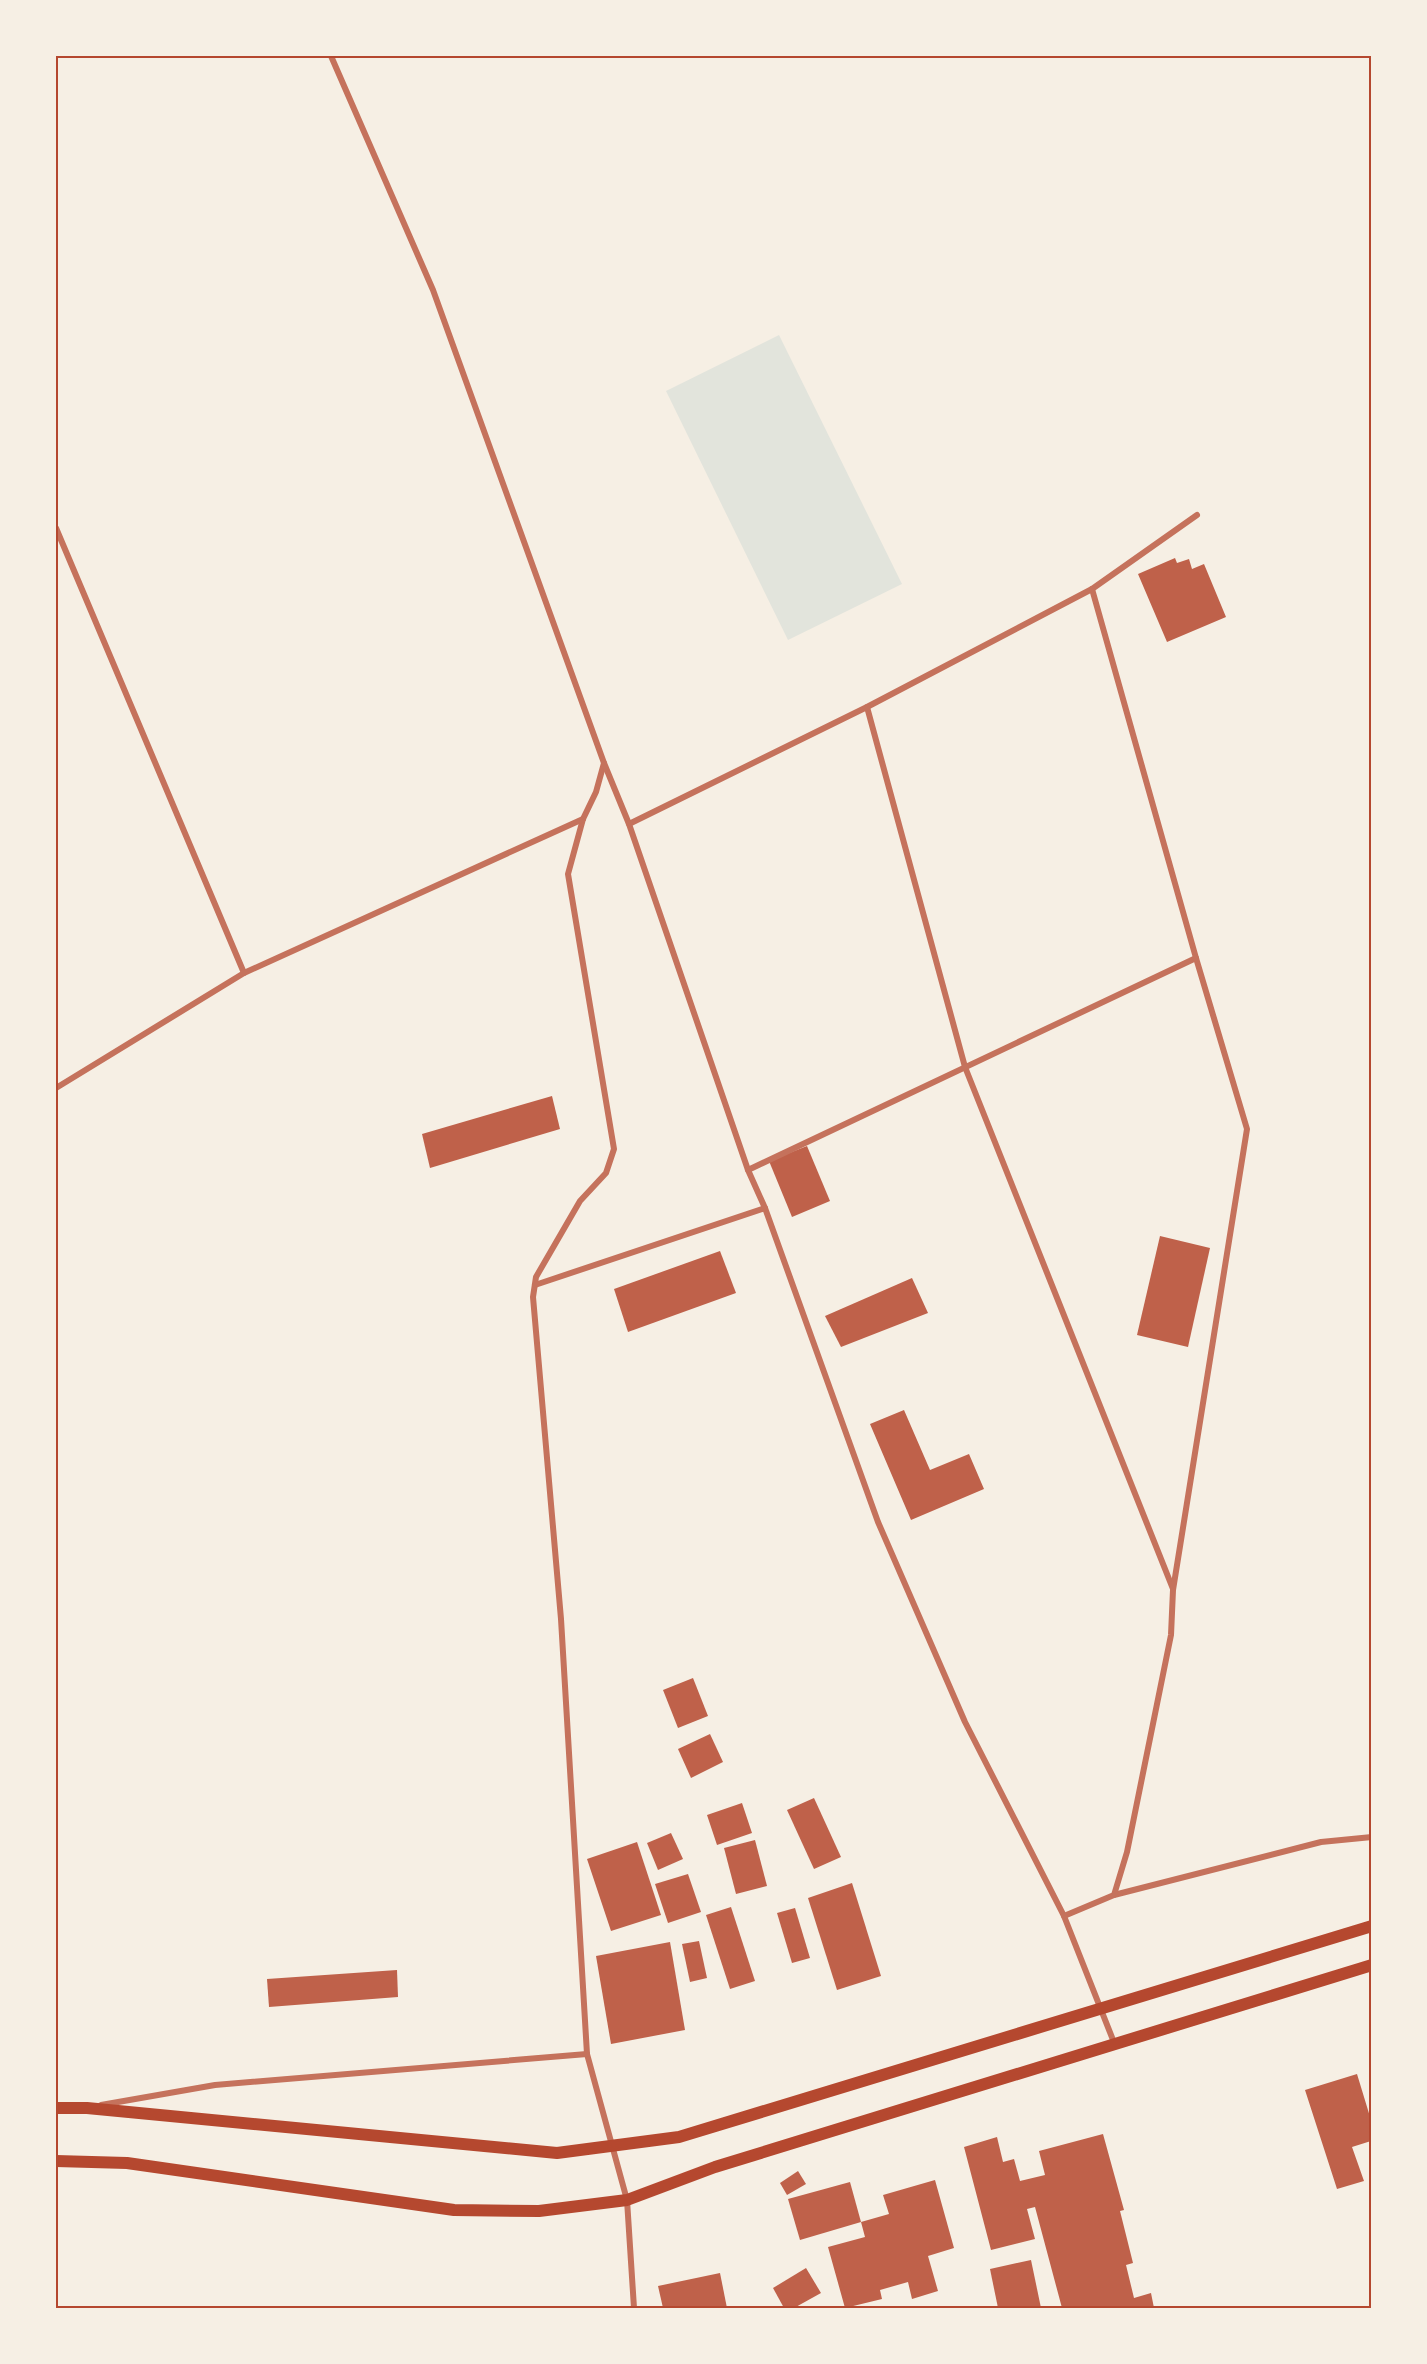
<svg xmlns="http://www.w3.org/2000/svg" width="1427" height="2364" viewBox="0 0 1427 2364" font-family="'Archivo Narrow',sans-serif">
  <style>
    .green { fill: #e2e4dc }
    .building { fill: #bf614a }
    .lines { fill: none; stroke-linecap: round; stroke-linejoin: round }
    .minor { stroke: #c5725c; stroke-width: 6 }
    .secondary { stroke: #b5482f; stroke-width: 12 }
    .neatline { fill: none; stroke: #b5482f; stroke-width: 2 }
  </style>
  <rect width="100%" height="100%" fill="#f6efe4"/>
  <!-- green -->
  <path class="green" d="M779 335 902 584 788 640 666 391Z"/>
  <!-- building -->
  <g class="building">
    <path d="M1175 558 1177 563 1189 559 1192 569 1204 564 1226 617 1167 642 1138 574Z"/>
    <path d="M552 1096 560 1129 430 1168 422 1134Z"/>
    <path d="M807 1146 830 1201 792 1217 769 1161Z"/>
    <path d="M1160 1236 1210 1248 1188 1347 1137 1335Z"/>
    <path d="M720 1251 736 1293 628 1332 614 1289Z"/>
    <path d="M912 1278 928 1313 841 1347 825 1316Z"/>
    <path d="M904 1410 930 1470 969 1454 984 1489 911 1520 870 1424Z"/>
    <path d="M693 1678 708 1716 678 1728 663 1690Z"/>
    <path d="M710 1734 723 1762 691 1778 678 1749Z"/>
    <path d="M814 1798 841 1857 814 1869 787 1810Z"/>
    <path d="M742 1803 752 1833 717 1845 707 1815Z"/>
    <path d="M671 1833 683 1859 658 1870 647 1843Z"/>
    <path d="M755 1840 767 1886 736 1894 724 1848Z"/>
    <path d="M637 1842 661 1915 611 1931 587 1859Z"/>
    <path d="M688 1874 701 1912 668 1923 655 1884Z"/>
    <path d="M852 1883 881 1976 837 1990 808 1898Z"/>
    <path d="M731 1907 755 1981 730 1989 706 1915Z"/>
    <path d="M795 1908 810 1958 792 1963 777 1913Z"/>
    <path d="M699 1941 707 1978 690 1982 682 1944Z"/>
    <path d="M670 1942 685 2030 611 2044 596 1956Z"/>
    <path d="M397 1970 398 1997 269 2007 267 1979Z"/>
    <path d="M1357 2074 1371 2120V2141L1352 2147 1364 2181 1337 2189 1305 2090Z"/>
    <path d="M1103 2134 1124 2210 1120 2211 1133 2263 1126 2265 1134 2298 1151 2293 1154 2308H1062L1035 2207 1027 2209 1035 2239 991 2250 964 2147 997 2137 1003 2162 1014 2159 1020 2181 1045 2175 1039 2151Z"/>
    <path d="M798 2171 806 2184 787 2195 780 2183Z"/>
    <path d="M935 2180 954 2248 928 2256 938 2291 912 2299 908 2282 880 2290 882 2299 845 2308 828 2247 865 2237 861 2222 889 2214 883 2195Z"/>
    <path d="M850 2182 861 2222 800 2240 788 2199Z"/>
    <path d="M1031 2260 1041 2308H998L990 2269Z"/>
    <path d="M806 2268 821 2293 794 2308H784L773 2288Z"/>
    <path d="M720 2273 727 2308H663L658 2286Z"/>
  </g>
  <g class="lines">
    <!-- minor -->
    <g class="minor">
      <path d="M331 56 433 290 604 763 596 792 583 819 568 874 614 1149 606 1173 580 1201 536 1277 533 1297 561 1619 587 2054 627 2200 634 2308"/>
      <path d="M56 528 244 973"/>
      <path d="M867 707 965 1067 1173 1589"/>
      <path d="M604 763 629 824 748 1170 765 1208 878 1522 965 1722 1064 1916 1115 2045"/>
      <path d="M629 824 867 707 1092 589 1197 515"/>
      <path d="M56 1088 244 973 583 819"/>
      <path d="M748 1170 1196 958"/>
      <path d="M535 1285 765 1208"/>
      <path d="M1114 1895 1321 1842 1372 1837"/>
      <path d="M1064 1916 1114 1895 1127 1852 1171 1635 1173 1590 1247 1129 1196 958 1092 589"/>
      <path d="M101 2105 215 2085 587 2054"/>
    </g>
    <!-- secondary -->
    <g class="secondary">
      <path d="M56 2108H87L557 2153 679 2137 1372 1926"/>
      <path d="M56 2161 127 2163 454 2210 539 2211 627 2200 715 2167 1372 1965"/>
    </g>
  </g>
  <!-- border -->
  <rect width="1427" height="2364" fill="none" stroke="#f6efe4" stroke-width="114"/>
  <rect x="57" y="57" width="1313" height="2250" class="neatline"/>
</svg>
